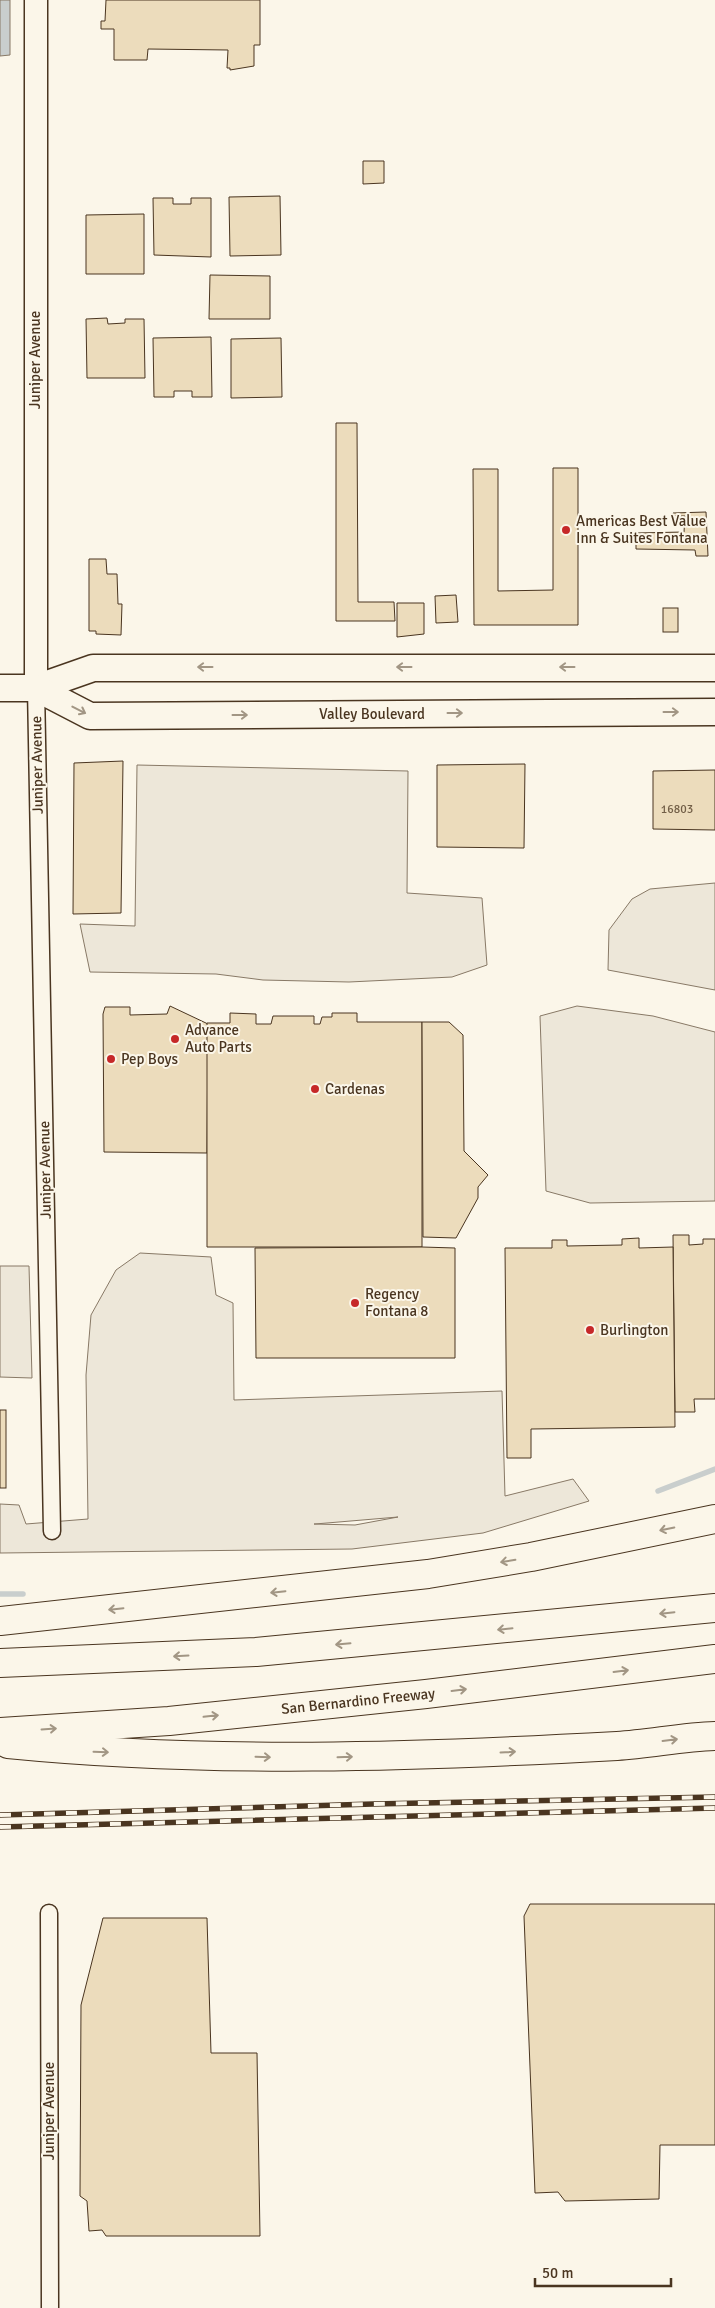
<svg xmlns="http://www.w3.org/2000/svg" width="715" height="2308" viewBox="0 0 715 2308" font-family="Signika,sans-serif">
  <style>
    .parking { fill: #ede7d9; stroke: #887966; fill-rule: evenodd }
    .water { fill: #c9cecd; stroke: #887966 }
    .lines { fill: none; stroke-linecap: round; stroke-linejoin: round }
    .stream { stroke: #c9cecd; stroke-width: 5.5 }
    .building { fill: #ecdcbc; stroke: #4a3520 }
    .street-casing { stroke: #4a3520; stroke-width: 19 }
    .secondary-casing { stroke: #4a3520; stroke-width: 25 }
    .primary-casing { stroke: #4a3520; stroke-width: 29 }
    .highway-casing { stroke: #4a3520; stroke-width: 30 }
    .street { stroke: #fbf6e9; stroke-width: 16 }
    .secondary { stroke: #fbf6e9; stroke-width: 22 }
    .primary { stroke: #fbf6e9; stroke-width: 26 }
    .highway { stroke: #fbf6e9; stroke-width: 28 }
    .rail-casing { stroke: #4a3520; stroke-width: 5.5 }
    .rail { stroke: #fbf6e9; stroke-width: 4; stroke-dasharray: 11; stroke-linecap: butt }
    .oneway { stroke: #a29684 }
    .poi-dot { fill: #c62828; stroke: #fbf6e9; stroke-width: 2 }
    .labels { text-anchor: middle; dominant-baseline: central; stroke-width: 4; stroke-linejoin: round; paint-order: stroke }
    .number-label { font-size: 12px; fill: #725f47 }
    .street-label { font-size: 15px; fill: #4a3520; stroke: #fbf6e9 }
    .poi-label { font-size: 15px; fill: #4a3520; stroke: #fbf6e9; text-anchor: start }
  </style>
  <rect width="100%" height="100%" fill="#fbf6e9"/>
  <!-- parking -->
  <g class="parking">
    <path d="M137 765 408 771 407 893 482 898 487 965 452 977 349 982 263 980 216 974 90 972 80 924 135 926Z"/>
    <path d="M715 883V990L608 970 609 930 632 899 650 889Z"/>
    <path d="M577 1006 653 1016 715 1032V1201L590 1203 546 1191 540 1016Z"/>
    <path d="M140 1253 211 1257 216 1295 233 1303 234 1400 502 1391 505 1496 573 1479 589 1501 483 1533 352 1549 0 1553V1504L19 1505 26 1524 88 1519 86 1375 91 1315 116 1270ZM398 1517 355 1525 314 1524H315Z"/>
    <path d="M0 1266H29L32 1378 0 1377Z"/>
  </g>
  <!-- water -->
  <path class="water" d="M0 0H10V55L0 56Z"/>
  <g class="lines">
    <!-- stream -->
    <g class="stream">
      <path d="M658 1491 715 1469"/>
      <path d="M0 1594H23"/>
    </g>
  </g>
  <!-- building -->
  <g class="building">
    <path d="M106 0H260V45H254V66L230 70V68H227L228 50 148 49 147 60H114V29H101V21H105Z"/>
    <path d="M363 161H384V183L363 184Z"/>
    <path d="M280 196 281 255 230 256 229 197Z"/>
    <path d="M153 198H173V204H191V198H211V257L154 255Z"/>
    <path d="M144 214V274H86V215Z"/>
    <path d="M210 275 270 276V319H209Z"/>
    <path d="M107 318 108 324 125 323V319H144L145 378H87L86 319Z"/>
    <path d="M211 337 212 397H192V391H174V397H154L153 338Z"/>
    <path d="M281 338 282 397 231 398V339Z"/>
    <path d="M336 423H357L358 602H394L395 621H336Z"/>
    <path d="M553 468H578V625H474L473 469H498V591L553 590Z"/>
    <path d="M706 512 708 556H696L695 550 636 549V533L684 532 685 516H673V513Z"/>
    <path d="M89 559H106L107 574H117L118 604H122L121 635 96 634V631H89Z"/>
    <path d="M456 595 458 622 436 623 435 596Z"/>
    <path d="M397 603H424V634L397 637Z"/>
    <rect x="663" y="608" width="15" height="24"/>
    <path d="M123 761 121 913 73 914 74 763Z"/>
    <path d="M525 764 524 848 437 847V765Z"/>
    <path d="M715 770V830L653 829V771Z"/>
    <path d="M170 1006 208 1024 207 1153 104 1152 103 1014 105 1007H130V1015L167 1014Z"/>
    <path d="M230 1013 256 1014V1024H271L273 1016H314V1024H320L322 1017H332V1013H357V1022H422V1247H207V1023H230Z"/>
    <path d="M422 1022H449L463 1035 464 1151 488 1175 478 1187V1198L456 1238 423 1237Z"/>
    <path d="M673 1235H689V1245L703 1244V1239H715V1399H694L695 1412H675Z"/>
    <path d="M639 1238V1248L673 1247 675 1427 531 1429V1458H507L505 1248H552V1240H567V1246L622 1245V1239Z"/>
    <path d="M422 1247 455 1248V1358H256L255 1248Z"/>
    <rect x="0" y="1410" width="6" height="78"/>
    <path d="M530 1904H715V2145H660L659 2199 565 2201 558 2192 535 2193 524 1916Z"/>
    <path d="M103 1918H207L211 2053H257L260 2236H106L102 2230 89 2231 87 2201 80 2196 81 2005Z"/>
  </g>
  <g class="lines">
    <defs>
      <g id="street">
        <path d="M36 688 52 1531"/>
        <path d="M49 1913 50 2308"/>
      </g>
      <path id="secondary" d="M36 688V0"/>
      <g id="primary">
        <path d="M0 688H36L93 668H715"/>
        <path d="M36 688 90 716 715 712"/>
      </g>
      <g id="highway">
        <path d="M0 1621 428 1574 531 1557 715 1519"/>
        <path d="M0 1663 256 1652 715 1608"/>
        <path d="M0 1732 169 1721 426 1694 715 1659"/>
        <path d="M8 1744C210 1764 414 1757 617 1746 650 1744 682 1737 715 1736"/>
      </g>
    </defs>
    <!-- street casing -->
    <use href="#street" class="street-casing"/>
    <!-- secondary casing -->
    <use href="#secondary" class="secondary-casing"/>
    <!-- primary casing -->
    <use href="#primary" class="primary-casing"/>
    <!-- highway casing -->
    <use href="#highway" class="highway-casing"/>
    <!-- street -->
    <use href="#street" class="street"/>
    <!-- secondary -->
    <use href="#secondary" class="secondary"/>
    <!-- primary -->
    <use href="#primary" class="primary"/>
    <!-- highway -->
    <use href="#highway" class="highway"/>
    <defs>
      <g id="rail">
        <path d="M0 1815 373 1804 715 1797"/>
        <path d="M0 1827 715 1808"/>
      </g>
    </defs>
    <!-- rail casing -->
    <use href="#rail" class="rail-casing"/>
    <!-- rail -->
    <use href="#rail" class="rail"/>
  </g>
  <!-- one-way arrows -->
  <defs><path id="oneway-shaft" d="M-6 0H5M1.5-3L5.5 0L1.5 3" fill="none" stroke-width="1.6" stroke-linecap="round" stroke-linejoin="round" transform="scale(1.25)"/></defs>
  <g class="oneway">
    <use href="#oneway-shaft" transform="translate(205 667) rotate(180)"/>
    <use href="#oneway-shaft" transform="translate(404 667) rotate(-180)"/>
    <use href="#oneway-shaft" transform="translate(567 667) rotate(-180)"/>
    <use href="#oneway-shaft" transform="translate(79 710) rotate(27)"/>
    <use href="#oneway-shaft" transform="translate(671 712)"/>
    <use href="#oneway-shaft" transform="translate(455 713)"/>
    <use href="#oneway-shaft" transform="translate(240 715)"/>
    <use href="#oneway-shaft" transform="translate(667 1529) rotate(168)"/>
    <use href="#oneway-shaft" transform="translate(508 1561) rotate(171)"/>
    <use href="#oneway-shaft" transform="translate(278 1592) rotate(174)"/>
    <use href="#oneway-shaft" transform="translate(116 1609) rotate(174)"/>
    <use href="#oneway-shaft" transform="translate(667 1613) rotate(174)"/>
    <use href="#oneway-shaft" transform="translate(505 1629) rotate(174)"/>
    <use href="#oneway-shaft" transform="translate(343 1644) rotate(175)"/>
    <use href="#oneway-shaft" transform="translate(181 1656) rotate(177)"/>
    <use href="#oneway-shaft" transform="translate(621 1671) rotate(-7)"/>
    <use href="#oneway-shaft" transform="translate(459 1690) rotate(-7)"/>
    <use href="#oneway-shaft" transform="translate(211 1716) rotate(-6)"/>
    <use href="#oneway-shaft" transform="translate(49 1729) rotate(-4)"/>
    <use href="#oneway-shaft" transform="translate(670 1740) rotate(-7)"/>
    <use href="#oneway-shaft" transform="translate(101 1752) rotate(2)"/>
    <use href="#oneway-shaft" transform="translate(508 1752) rotate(-3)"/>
    <use href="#oneway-shaft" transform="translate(263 1757) rotate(2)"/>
    <use href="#oneway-shaft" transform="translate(345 1757) rotate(-2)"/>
  </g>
  <!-- markers -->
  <g class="poi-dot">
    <circle cx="566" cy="530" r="5"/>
    <circle cx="175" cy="1039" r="5"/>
    <circle cx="111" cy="1059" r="5"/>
    <circle cx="315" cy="1089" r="5"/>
    <circle cx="355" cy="1303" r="5"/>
    <circle cx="590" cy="1330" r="5"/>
  </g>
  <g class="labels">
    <!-- number labels -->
    <g class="number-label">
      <text x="677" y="809">16803</text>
    </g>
    <!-- street labels -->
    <g class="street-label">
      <text transform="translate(35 360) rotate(-90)">Juniper Avenue</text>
      <text x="372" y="714">Valley Boulevard</text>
      <text transform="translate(37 765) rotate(-91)">Juniper Avenue</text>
      <text transform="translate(45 1170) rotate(-91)">Juniper Avenue</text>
      <text transform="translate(358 1701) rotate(-6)">San Bernardino Freeway</text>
      <text transform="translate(49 2111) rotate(-90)">Juniper Avenue</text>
    </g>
    <!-- poi labels -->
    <g class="poi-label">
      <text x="576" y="521">Americas Best Value<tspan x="576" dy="17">Inn &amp; Suites Fontana</tspan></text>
      <text x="185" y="1030">Advance<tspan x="185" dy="17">Auto Parts</tspan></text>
      <text x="121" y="1059">Pep Boys</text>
      <text x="325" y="1089">Cardenas</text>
      <text x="365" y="1294">Regency<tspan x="365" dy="17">Fontana 8</tspan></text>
      <text x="600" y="1330">Burlington</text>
    </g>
  </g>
  <!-- scale -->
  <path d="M535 2278v8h136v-8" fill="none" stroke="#4a3520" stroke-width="2.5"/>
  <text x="542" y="2278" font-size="15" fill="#4a3520" stroke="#fbf6e9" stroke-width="4" paint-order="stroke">50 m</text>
</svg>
